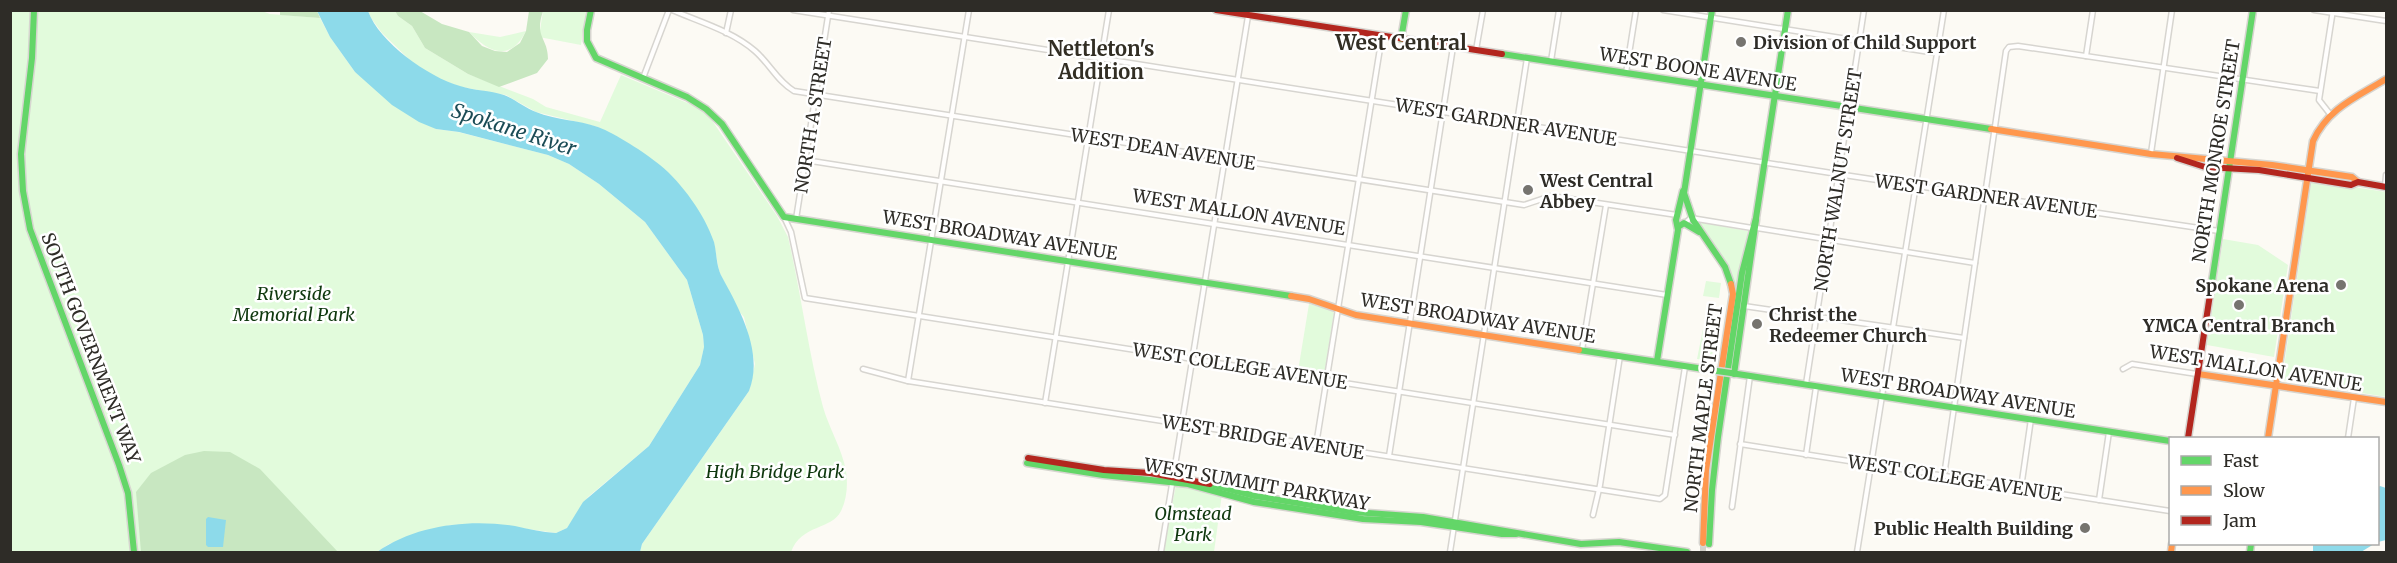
<svg xmlns="http://www.w3.org/2000/svg" width="2397" height="563" viewBox="0 0 2397 563" font-family="Merriweather,serif">
  <style>
    .green { fill: #e2fbdc }
    .forest { fill: #c8e7c1 }
    .water { fill: #8ddaea }
    .lines { fill: none; stroke-linecap: round; stroke-linejoin: round }
    .secondary-tunnel { stroke: #d3d1cb; stroke-width: 6; stroke-dasharray: 6 3; stroke-linecap: butt }
    .street-casing { stroke: #d7d5d0; stroke-width: 7 }
    .fast-casing { stroke: #d7d5d0; stroke-width: 9 }
    .slow-casing { stroke: #d7d5d0; stroke-width: 9 }
    .jam-casing { stroke: #d7d5d0; stroke-width: 9 }
    .street { stroke: #fffefd; stroke-width: 4 }
    .fast { stroke: #63d668; stroke-width: 6 }
    .slow { stroke: #ff974d; stroke-width: 6 }
    .jam { stroke: #b3261e; stroke-width: 6 }
    .fast-bridge-casing { stroke: #d7d5d0; stroke-width: 9; stroke-linecap: butt }
    .fast-bridge { stroke: #63d668; stroke-width: 6 }
    .poi-dot { fill: #76746f; stroke: #fff; stroke-width: 2 }
    .labels { text-anchor: middle; dominant-baseline: central; stroke-width: 5; stroke-linejoin: round; paint-order: stroke }
    .poi-label { font-size: 18px; font-weight: bold; fill: #2e2c27; stroke: #fff; text-anchor: start }
    .street-label { font-size: 18px; fill: #2e2c27; stroke: #fff }
    .park-label { font-size: 18px; font-style: italic; fill: #0f380e; stroke: #fff }
    .neighbourhood-label { font-size: 20px; font-weight: bold; fill: #322e24; stroke: #fff }
    .water-label { font-size: 20px; font-style: italic; fill: #1b4c56; stroke: #fff }
    .quarter-label { font-size: 21px; font-weight: bold; fill: #322e24; stroke: #fff }
  </style>
  <rect width="100%" height="100%" fill="#fcfaf4"/>
  <!-- green -->
  <g class="green">
    <path d="M259 10 270 14 320 18 330 37 355 72 436 129 458 132 548 155 569 164 599 184 645 222 687 280 703 335 704 347 700 365 649 446 588 497 567 528 556 533 491 524 450 525 389 544 377 552H11L10 11Z"/>
    <path d="M368 11H395L398 16 412 26 425 48 468 74 533 99 546 107 600 122 621 75 697 107 711 119 777 216 788 237C801 293 808 351 823 407 829 428 842 449 846 471 848 484 847 499 841 511 832 530 801 524 791 552H640L642 544 749 391 755 364 744 317 737 309 719 271 714 243 703 220 677 182 598 127 536 112 506 95 461 87 433 77 416 66 382 33 371 18Z"/>
    <path d="M543 11H586L581 45 539 37Z"/>
    <path d="M526 31C510 63 488 52 469 32L500 37Z"/>
    <path d="M2315 181 2386 192V397L2282 380 2311 183Z"/>
    <path d="M1698 222 1748 231 1737 288 1735 287C1729 255 1709 248 1698 222Z"/>
    <path d="M2223 239 2258 245 2288 265 2274 357 2207 345Z"/>
    <path d="M1706 281 1721 283 1719 298 1703 296Z"/>
    <path d="M1309 304 1331 310 1334 313 1324 376 1298 371Z"/>
    <path d="M1710 320 1718 321 1711 361 1697 359 1703 329 1709 330Z"/>
    <path d="M1176 485 1222 494 1214 552H1163Z"/>
  </g>
  <!-- forest -->
  <g class="forest">
    <path d="M280 11H317L320 18 280 15Z"/>
    <path d="M395 11H420L442 24 469 32 482 46 495 51 507 52 520 43 526 31 529 11H543C534 38 548 37 548 59L537 73 499 87 468 74 425 48 412 26 398 16Z"/>
    <path d="M204 451 230 452 260 469 338 552H141L136 492 151 473 185 455Z"/>
  </g>
  <!-- water -->
  <g class="water">
    <path d="M317 11H368C379 42 428 77 460 86 474 91 490 90 504 95 515 99 525 108 536 112 556 120 578 120 598 127 616 134 644 152 660 165 682 183 705 215 714 242 717 254 716 266 722 277 740 310 764 353 749 391L642 544 640 552H377C416 525 468 519 515 526 528 529 542 532 556 533L567 528 583 502 649 446 700 365 704 347 703 335 687 280 645 222 599 184 569 164 548 155 459 132 436 129 419 122 392 105 355 72 330 37Z"/>
    <path d="M2380 486 2386 488V540L2378 542V487Z"/>
    <path d="M208 517 226 520 223 547H208L206 545V519Z"/>
    <path d="M2313 544H2374L2361 552H2315L2313 551Z"/>
  </g>
  <g class="lines">
    <!-- secondary-tunnel -->
    <path class="secondary-tunnel" d="M1703 552V543"/>
    <defs>
      <g id="street">
        <path d="M672 10C700 22 732 31 755 51 769 63 778 82 794 91L1524 205 1551 196 1677 215"/>
        <path d="M793 10 1844 175 2219 231"/>
        <path d="M1663 10 1936 53"/>
        <path d="M2314 10 2386 21"/>
        <path d="M726 33 731 10"/>
        <path d="M1476 50 1483 10"/>
        <path d="M2086 56 2093 10"/>
        <path d="M1551 61 1559 10"/>
        <path d="M1626 73 1636 10"/>
        <path d="M643 78 669 10"/>
        <path d="M2330 114 2319 100 2333 10"/>
        <path d="M2151 153 2172 10"/>
        <path d="M805 160 1667 295"/>
        <path d="M2385 187 2386 175"/>
        <path d="M784 217 791 232 805 298 1675 435"/>
        <path d="M796 219 829 10"/>
        <path d="M1685 223 1691 218 1752 228"/>
        <path d="M1757 228 1975 263"/>
        <path d="M1744 306 1964 338"/>
        <path d="M1582 350 1606 205"/>
        <path d="M863 369 908 381 1660 499 1665 495 1685 367"/>
        <path d="M2123 369 2132 364 2197 374"/>
        <path d="M908 381 969 10"/>
        <path d="M1806 384 1864 10"/>
        <path d="M1045 403 1109 10"/>
        <path d="M2348 438 2354 398"/>
        <path d="M1740 444 2170 511"/>
        <path d="M1316 445 1382 36"/>
        <path d="M1806 455 1816 387"/>
        <path d="M1389 456 1453 47"/>
        <path d="M1944 476 2006 51 2009 47 2018 46 2320 91"/>
        <path d="M2021 488 2031 419"/>
        <path d="M2099 500 2109 432"/>
        <path d="M1732 507 1750 376"/>
        <path d="M1593 515 1600 485 1620 356"/>
        <path d="M1161 552 1249 10"/>
        <path d="M1450 552 1527 58"/>
        <path d="M1857 552 1944 10"/>
      </g>
      <g id="fast">
        <path d="M34 10 32 58 21 154 23 191 30 229 119 465 128 493 134 552"/>
        <path d="M591 10 587 30V41L596 58 687 97 706 109 722 124 784 217 1291 296"/>
        <path d="M1712 10 1684 193 1693 220 1725 267 1731 284"/>
        <path d="M1401 39 1406 10"/>
        <path d="M1502 54 1991 129"/>
        <path d="M1678 227 1684 223 1699 232"/>
        <path d="M2211 288 2253 10"/>
        <path d="M1579 350 1717 371"/>
        <path d="M1657 361 1678 230 1676 220 1683 191"/>
        <path d="M1731 373 2170 441"/>
        <path d="M1734 374 1756 220"/>
        <path d="M1027 463 1103 475 1188 484 1254 502 1363 519 1421 522 1502 534H1516"/>
        <path d="M1210 484 1255 496 1354 512 1423 517 1581 544 1619 542 1687 552"/>
        <path d="M1709 544 1712 490 1718 437 1742 273 1756 218 1788 10"/>
        <path d="M2250 552 2251 544"/>
      </g>
      <g id="slow">
        <path d="M1991 129 2151 154 2272 165 2352 177 2358 182"/>
        <path d="M1291 296 1309 299 1356 315 1579 350"/>
        <path d="M2198 374 2386 402"/>
        <path d="M2268 438 2313 141C2328 108 2357 97 2386 79"/>
        <path d="M1703 543 1706 470 1733 294 1731 284"/>
        <path d="M2171 552 2172 544"/>
      </g>
      <g id="jam">
        <path d="M1216 10 1502 54"/>
        <path d="M2177 158 2205 167 2259 170 2351 185 2358 182 2386 187"/>
        <path d="M2188 438 2211 288"/>
        <path d="M1028 458 1104 470 1150 473 1210 484"/>
      </g>
    </defs>
    <!-- street casing -->
    <use href="#street" class="street-casing"/>
    <!-- fast casing -->
    <use href="#fast" class="fast-casing"/>
    <!-- slow casing -->
    <use href="#slow" class="slow-casing"/>
    <!-- jam casing -->
    <use href="#jam" class="jam-casing"/>
    <!-- street -->
    <use href="#street" class="street"/>
    <!-- fast -->
    <use href="#fast" class="fast"/>
    <!-- slow -->
    <use href="#slow" class="slow"/>
    <!-- jam -->
    <use href="#jam" class="jam"/>
    <defs>
      <path id="fast-bridge" d="M1717 371 1731 373"/>
    </defs>
    <!-- fast-bridge casing -->
    <use href="#fast-bridge" class="fast-bridge-casing"/>
    <!-- fast-bridge -->
    <use href="#fast-bridge" class="fast-bridge"/>
  </g>
  <!-- markers -->
  <g class="poi-dot">
    <circle cx="1741" cy="42" r="6"/>
    <circle cx="1528" cy="190" r="6"/>
    <circle cx="2341" cy="285" r="6"/>
    <circle cx="2239" cy="305" r="6"/>
    <circle cx="1757" cy="324" r="6"/>
    <circle cx="2085" cy="528" r="6"/>
  </g>
  <g class="labels">
    <!-- poi labels -->
    <g class="poi-label">
      <text x="1753" y="42">Division of Child Support</text>
      <text x="1540" y="180">West Central<tspan x="1540" dy="21">Abbey</tspan></text>
      <text x="2329" y="285" text-anchor="end">Spokane Arena</text>
      <text x="1769" y="314">Christ the<tspan x="1769" dy="21">Redeemer Church</tspan></text>
      <text x="2239" y="325" text-anchor="middle">YMCA Central Branch</text>
      <text x="2073" y="528" text-anchor="end">Public Health Building</text>
    </g>
    <!-- street labels -->
    <g class="street-label">
      <text transform="translate(1698 69) rotate(9)">WEST BOONE AVENUE</text>
      <text transform="translate(813 115) rotate(-81)">NORTH A STREET</text>
      <text transform="translate(1506 122) rotate(9)">WEST GARDNER AVENUE</text>
      <text transform="translate(1163 149) rotate(9)">WEST DEAN AVENUE</text>
      <text transform="translate(2216 151) rotate(-81)">NORTH MONROE STREET</text>
      <text transform="translate(1838 180) rotate(-81)">NORTH WALNUT STREET</text>
      <text transform="translate(1986 196) rotate(8)">WEST GARDNER AVENUE</text>
      <text transform="translate(1239 212) rotate(9)">WEST MALLON AVENUE</text>
      <text transform="translate(1000 235) rotate(9)">WEST BROADWAY AVENUE</text>
      <text transform="translate(1478 318) rotate(9)">WEST BROADWAY AVENUE</text>
      <text transform="translate(91 348) rotate(69)">SOUTH GOVERNMENT WAY</text>
      <text transform="translate(1240 366) rotate(9)">WEST COLLEGE AVENUE</text>
      <text transform="translate(2256 368) rotate(9)">WEST MALLON AVENUE</text>
      <text transform="translate(1958 393) rotate(9)">WEST BROADWAY AVENUE</text>
      <text transform="translate(1703 408) rotate(-83)">NORTH MAPLE STREET</text>
      <text transform="translate(1263 437) rotate(9)">WEST BRIDGE AVENUE</text>
      <text transform="translate(1955 478) rotate(9)">WEST COLLEGE AVENUE</text>
      <text transform="translate(1257 484) rotate(10)">WEST SUMMIT PARKWAY</text>
    </g>
    <!-- park labels -->
    <g class="park-label">
      <text x="294" y="293">Riverside<tspan x="294" dy="21">Memorial Park</tspan></text>
      <text x="775" y="471">High Bridge Park</text>
      <text x="1193" y="513">Olmstead<tspan x="1193" dy="21">Park</tspan></text>
    </g>
    <!-- neighbourhood labels -->
    <g class="neighbourhood-label">
      <text x="1101" y="48">Nettleton's<tspan x="1101" dy="23">Addition</tspan></text>
    </g>
    <!-- water labels -->
    <g class="water-label">
      <text transform="translate(514 129) rotate(18)">Spokane River</text>
    </g>
    <!-- quarter labels -->
    <g class="quarter-label">
      <text x="1401" y="42">West Central</text>
    </g>
  </g>
  <!-- border -->
  <rect width="2397" height="563" fill="none" stroke="#2e2c27" stroke-width="24"/>
  <!-- legend -->
  <rect x="2169" y="437" width="210" height="108" fill="#ffffff" stroke="#ababa9" stroke-width="1.5"/>
  <rect x="2181" y="456" width="30" height="9" fill="#63d668" stroke="#ababa9" stroke-width="1.5"/>
  <text x="2223" y="467" font-size="18" fill="#2e2c27">Fast</text>
  <rect x="2181" y="486" width="30" height="9" fill="#ff974d" stroke="#ababa9" stroke-width="1.5"/>
  <text x="2223" y="497" font-size="18" fill="#2e2c27">Slow</text>
  <rect x="2181" y="516" width="30" height="9" fill="#b3261e" stroke="#ababa9" stroke-width="1.5"/>
  <text x="2223" y="527" font-size="18" fill="#2e2c27">Jam</text>
</svg>
